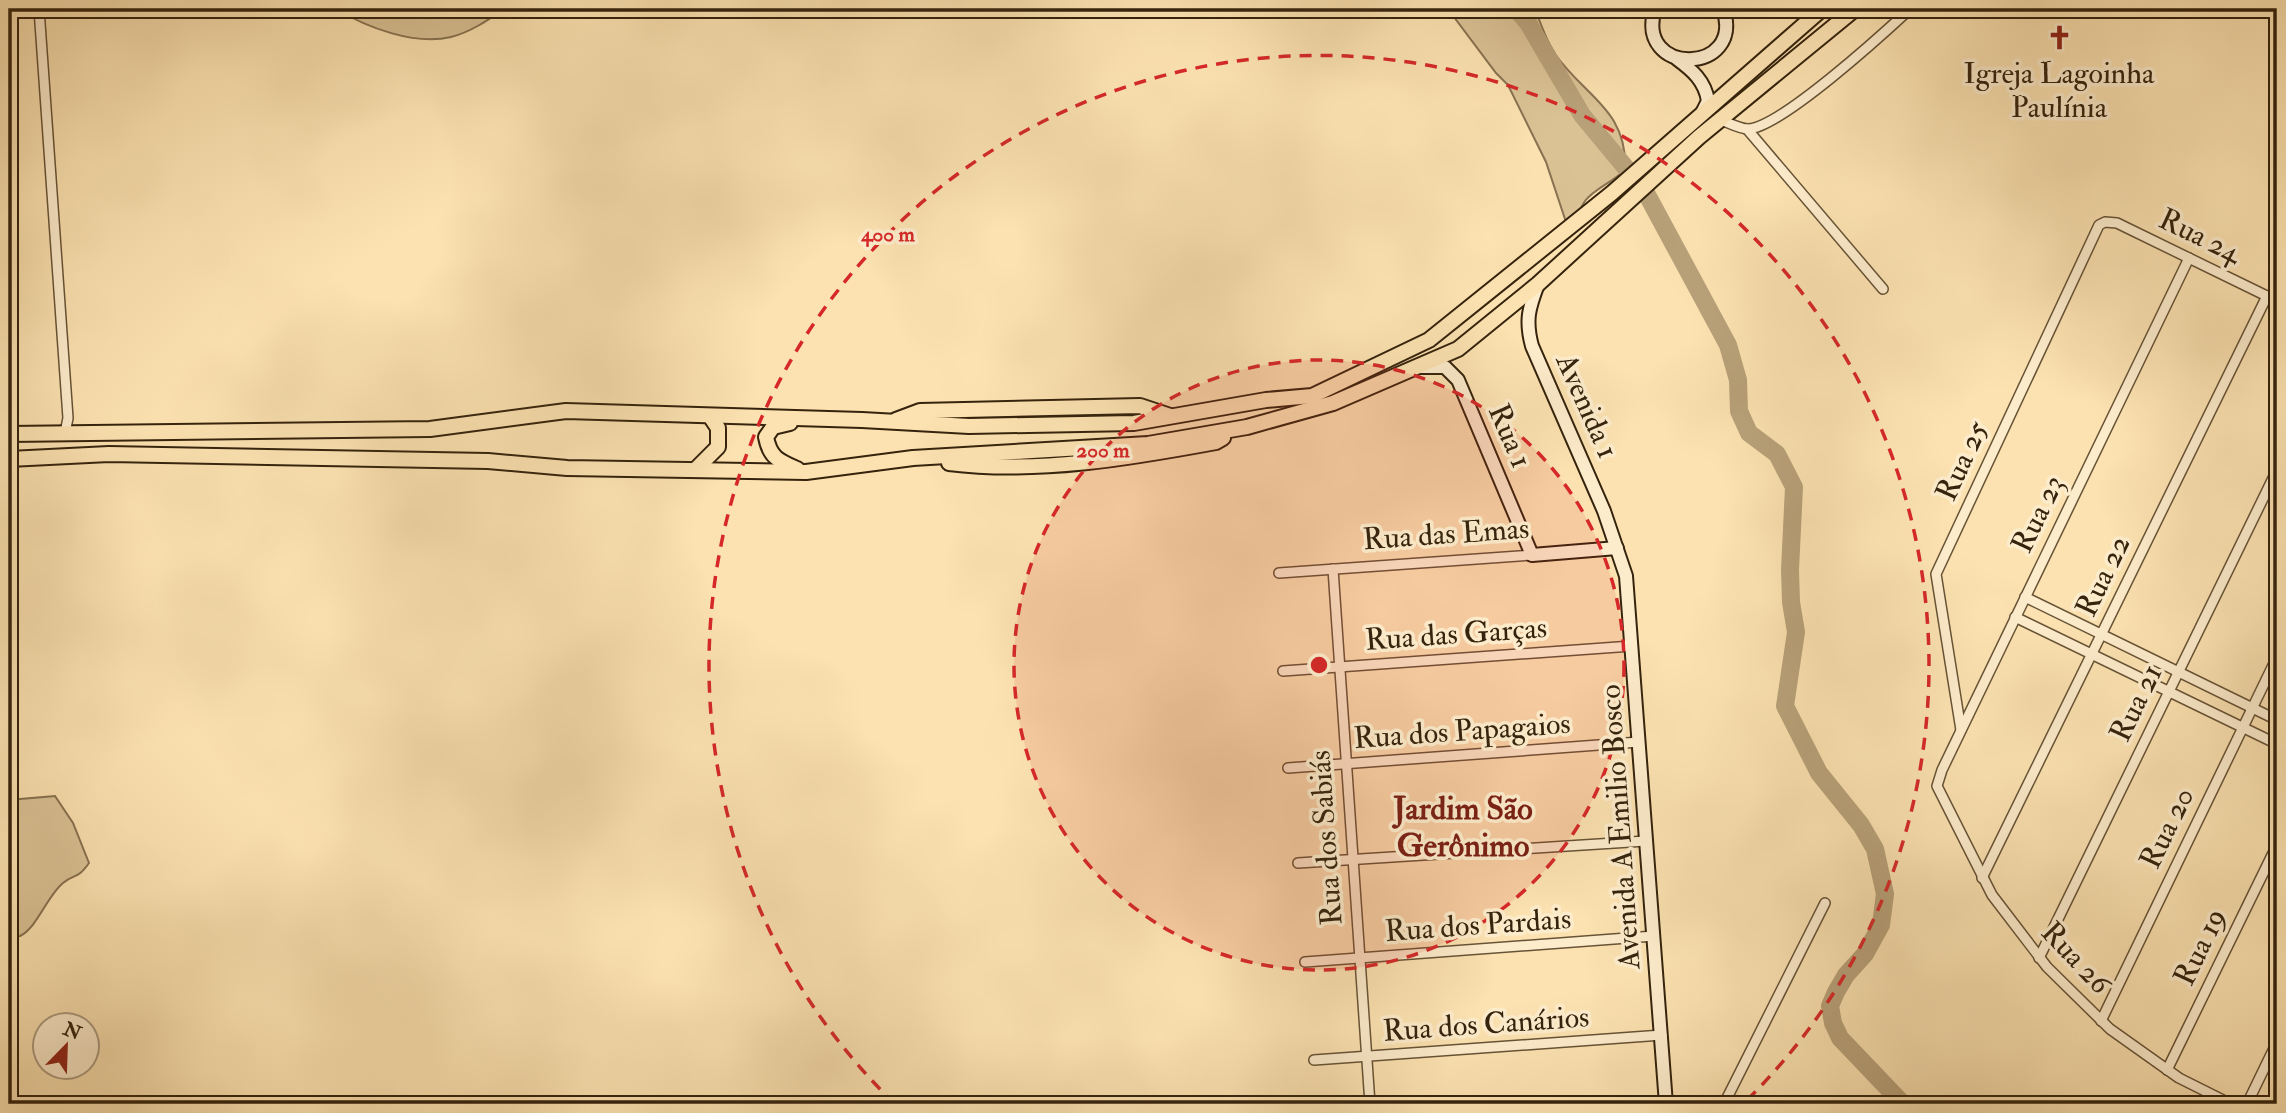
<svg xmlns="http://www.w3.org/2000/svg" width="2286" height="1113" viewBox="0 0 2286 1113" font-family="'IM FELL Double Pica',serif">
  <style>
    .green { fill: #dac295; stroke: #887251; stroke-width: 2 }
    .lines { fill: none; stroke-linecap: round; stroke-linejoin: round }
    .river { stroke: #b8a179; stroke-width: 18 }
    .minor-casing { stroke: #675336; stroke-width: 12 }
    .secondary-casing { stroke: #35230d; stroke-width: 16 }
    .primary-casing { stroke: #35230d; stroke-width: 18 }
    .minor { stroke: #fdeccc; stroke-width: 9 }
    .secondary { stroke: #fdeccc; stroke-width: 12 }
    .primary { stroke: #fce2b1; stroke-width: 14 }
    .ring { fill: none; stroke: #d62828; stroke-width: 3.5; stroke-dasharray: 12 9 }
    .labels { text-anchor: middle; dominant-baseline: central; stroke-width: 7; stroke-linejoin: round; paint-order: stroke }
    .poi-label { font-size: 30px; fill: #35230d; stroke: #fdeccc }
    .street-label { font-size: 30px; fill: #35230d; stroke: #fdeccc }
    .neighbourhood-label { font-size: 32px; font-weight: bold; fill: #7a1f14; stroke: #fdeccc }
    .centre { fill: #d62828; stroke: #fdeccc; stroke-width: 3.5 }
    .ring-label { font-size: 21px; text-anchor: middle; font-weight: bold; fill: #d62828; stroke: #fdeccc; stroke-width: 7; stroke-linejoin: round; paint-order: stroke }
  </style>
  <rect width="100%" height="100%" fill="#fce2b1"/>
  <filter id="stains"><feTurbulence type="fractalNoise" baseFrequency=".00286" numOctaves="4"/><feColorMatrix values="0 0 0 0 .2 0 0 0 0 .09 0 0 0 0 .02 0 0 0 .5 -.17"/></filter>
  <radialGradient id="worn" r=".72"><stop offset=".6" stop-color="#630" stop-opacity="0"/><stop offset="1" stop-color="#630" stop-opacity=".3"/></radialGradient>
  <!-- green -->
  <g class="green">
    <path d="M336 9H504C488 20 471 32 451 37 415 46 366 27 336 9Z"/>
    <path d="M1448 9H1535C1541 24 1546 40 1555 54 1585 97 1628 110 1625 170 1613 182 1594 189 1585 201 1579 210 1575 222 1569 231L1546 162 1508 85 1496 73Z"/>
    <path d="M55 796 73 823 89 863C77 880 75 873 63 883 47 896 37 928 20 936 17 937 13 937 9 937V800Z"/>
  </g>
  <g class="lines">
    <!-- river -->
    <path class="river" d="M1516 9 1528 23 1582 115 1645 191 1728 345 1738 380 1739 411 1749 433 1777 454 1794 487 1790 570 1791 602 1796 632 1785 706 1819 773 1861 825 1875 849 1885 894 1881 925 1865 954 1846 975 1836 992 1830 1006 1833 1023 1840 1038 1903 1104"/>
    <defs>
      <g id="minor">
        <path d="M39 9 68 418 65 433"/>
        <path d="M1721 120C1729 123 1740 129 1748 129 1780 128 1883 34 1910 9"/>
        <path d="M1747 129 1883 289"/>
        <path d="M2189 258 1942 770 1937 786 1992 895 2047 967 2110 1029 2179 1078 2231 1104"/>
        <path d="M1333 569 1370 1104"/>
        <path d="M1279 573 1532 555"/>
        <path d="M2025 597 2277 720"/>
        <path d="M2015 617 2277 744"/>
        <path d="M1283 671 1632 646"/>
        <path d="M1961 730 1936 574 2099 225 2105 222 2117 223 2277 301"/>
        <path d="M1288 768 1639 742"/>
        <path d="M1298 863 1646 841"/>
        <path d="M1982 878 2267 296"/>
        <path d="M2039 958 2277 470"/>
        <path d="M1305 962 1654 936"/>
        <path d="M2101 1021 2277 657"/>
        <path d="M1314 1060 1662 1035"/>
        <path d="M2167 1070 2277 845"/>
        <path d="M1724 1104 1825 903"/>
        <path d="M2247 1104 2277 1042"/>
      </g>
      <g id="secondary">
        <path d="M1655 9C1634 77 1746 75 1723 9"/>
        <path d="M1677 59C1692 70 1705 81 1708 101L1701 115"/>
        <path d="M1538 284C1529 308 1525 320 1532 346L1604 511 1626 576 1666 1104"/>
        <path d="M1420 367H1445L1458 380 1532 555 1617 548"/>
      </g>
      <g id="primary">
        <path d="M896 420 920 411 1140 406 1170 416"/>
        <path d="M790 423 773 427 766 437C770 458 779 461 797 469"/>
        <path d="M9 434 430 429 566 411 862 420 969 426 1134 423 1266 400 1312 396 1429 340 1612 193 1822 9"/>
        <path d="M9 459 109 454 488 461 567 468 806 472 913 458 1148 444 1247 427 1333 403 1458 349 1538 284 1699 137 1855 9"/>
        <path d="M949 463C1037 474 1129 458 1216 442L1223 438"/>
        <path d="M696 469 718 447V428L710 416"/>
      </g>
    </defs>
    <!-- minor casing -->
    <use href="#minor" class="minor-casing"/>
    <!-- secondary casing -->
    <use href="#secondary" class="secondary-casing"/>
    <!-- primary casing -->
    <use href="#primary" class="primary-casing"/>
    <!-- minor -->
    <use href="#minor" class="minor"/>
    <!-- secondary -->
    <use href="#secondary" class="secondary"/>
    <!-- primary -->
    <use href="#primary" class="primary"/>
  </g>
  <!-- distance rings -->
  <circle cx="1319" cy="665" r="305" fill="#d62828" fill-opacity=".12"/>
  <g class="ring">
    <circle cx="1319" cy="665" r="305"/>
    <path d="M895 1104A610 610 0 1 1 1743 1104"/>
  </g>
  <!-- icons -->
  <defs>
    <symbol id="church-bare" viewBox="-9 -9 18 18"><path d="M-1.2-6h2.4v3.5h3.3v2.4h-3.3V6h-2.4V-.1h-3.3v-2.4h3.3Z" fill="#8f2418" stroke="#fdeccc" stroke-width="2.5" paint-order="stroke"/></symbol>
  </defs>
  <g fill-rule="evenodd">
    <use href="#church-bare" x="2042" y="20" width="35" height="35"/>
  </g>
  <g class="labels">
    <!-- poi labels -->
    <g class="poi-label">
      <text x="2059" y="73">Igreja Lagoinha<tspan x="2059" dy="34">Paulínia</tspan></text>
    </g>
    <!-- street labels -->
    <g class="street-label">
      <text transform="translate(2200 236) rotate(26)">Rua 24</text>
      <text transform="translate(1587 406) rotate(66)">Avenida 1</text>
      <text transform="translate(1510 436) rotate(67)">Rua 1</text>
      <text transform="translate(1962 461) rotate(-65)">Rua 25</text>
      <text transform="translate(2038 514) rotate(-64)">Rua 23</text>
      <text transform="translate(1446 534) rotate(-4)">Rua das Emas</text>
      <text transform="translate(2103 576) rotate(-64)">Rua 22</text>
      <text transform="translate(1456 634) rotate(-4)">Rua das Garças</text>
      <text transform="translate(2136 703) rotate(-64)">Rua 21</text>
      <text transform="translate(1462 731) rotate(-4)">Rua dos Papagaios</text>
      <text transform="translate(1620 827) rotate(-94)">Avenida A Emilio Bosco</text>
      <text transform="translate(2167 828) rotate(-64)">Rua 20</text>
      <text transform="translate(1326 838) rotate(-94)">Rua dos Sabiás</text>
      <text transform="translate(1478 925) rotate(-4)">Rua dos Pardais</text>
      <text transform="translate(2200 947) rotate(-64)">Rua 19</text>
      <text transform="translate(2076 958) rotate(47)">Rua 26</text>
      <text transform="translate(1486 1024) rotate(-4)">Rua dos Canários</text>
    </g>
    <!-- neighbourhood labels -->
    <g class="neighbourhood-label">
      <text x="1463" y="809">Jardim São<tspan x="1463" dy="37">Gerônimo</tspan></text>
    </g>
  </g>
  <circle cx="1319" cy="665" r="10" class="centre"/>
  <g class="ring-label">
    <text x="888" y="241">400 m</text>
    <text x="1103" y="457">200 m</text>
  </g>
  <!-- margin -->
  <rect width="2286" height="1113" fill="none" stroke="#fce2b1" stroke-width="35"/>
  <rect x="10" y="10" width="2265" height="1092" fill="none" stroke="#35230d" stroke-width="3.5"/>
  <rect x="18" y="18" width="2251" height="1078" fill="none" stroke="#35230d" stroke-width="2"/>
  <!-- north arrow -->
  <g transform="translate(66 1046) rotate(23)"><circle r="33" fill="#fdeccc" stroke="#ad9c80" stroke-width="2"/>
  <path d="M0-5L12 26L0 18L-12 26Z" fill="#8f2418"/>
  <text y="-10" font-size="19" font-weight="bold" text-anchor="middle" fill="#35230d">N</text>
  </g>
  <rect width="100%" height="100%" filter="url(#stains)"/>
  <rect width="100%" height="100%" fill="url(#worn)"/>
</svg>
